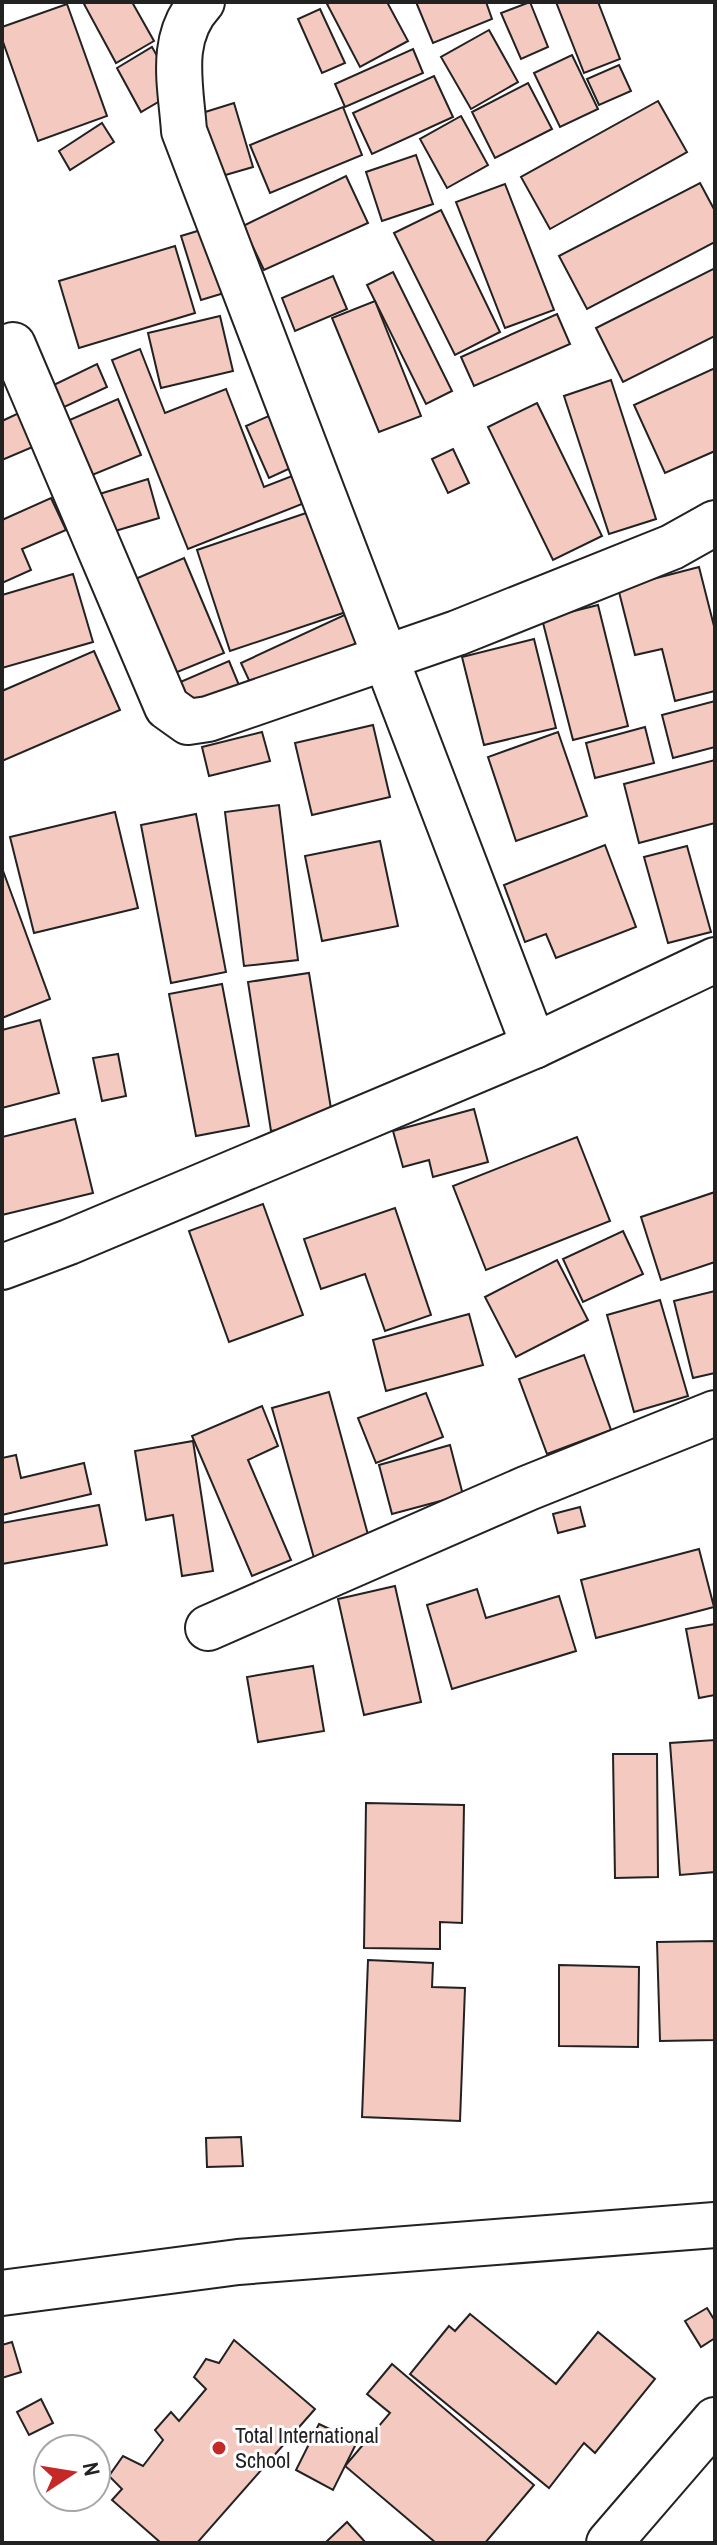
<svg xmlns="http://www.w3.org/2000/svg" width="717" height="2545" viewBox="0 0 717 2545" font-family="'Archivo Narrow',sans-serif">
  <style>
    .building { fill: #f3c9c0; stroke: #222; stroke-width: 2 }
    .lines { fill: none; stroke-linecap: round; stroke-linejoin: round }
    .minor-casing { stroke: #222; stroke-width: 48 }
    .minor { stroke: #fff; stroke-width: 44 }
    .poi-dot { fill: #c62828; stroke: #fff; stroke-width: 3 }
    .labels { text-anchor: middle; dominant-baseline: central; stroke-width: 6; stroke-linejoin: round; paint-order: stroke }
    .poi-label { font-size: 22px; fill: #222; stroke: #fff; text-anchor: start }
  </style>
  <rect width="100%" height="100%" fill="#fff"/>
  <!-- building -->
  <g class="building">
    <path d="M88 2H132L154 41 116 63 84 4Z"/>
    <path d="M331 2H387L408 41 360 67 327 4Z"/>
    <path d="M416 2H486L492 19 433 43Z"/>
    <path d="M530 2 548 47 521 59 501 13Z"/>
    <path d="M556 2H598L620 59 584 73Z"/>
    <path d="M67 4 107 116 38 141 2 39V27Z"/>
    <path d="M320 9 345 63 322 73 298 19Z"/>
    <path d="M489 30 518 82 471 109 441 57Z"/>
    <path d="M152 47 177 91 141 112 117 68Z"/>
    <path d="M413 49 423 73 345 107 335 84Z"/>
    <path d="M572 55 598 109 560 127 534 73Z"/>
    <path d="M619 65 631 91 599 105 587 79Z"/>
    <path d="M434 76 453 117 372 154 353 113Z"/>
    <path d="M528 83 552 129 495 158 472 112Z"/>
    <path d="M658 101 687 152 550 229 521 177Z"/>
    <path d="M234 103 253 167 222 176 202 113Z"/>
    <path d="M343 107 362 155 270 193 250 145Z"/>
    <path d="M461 116 488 165 447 188 420 139Z"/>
    <path d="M102 123 114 142 70 170 59 151Z"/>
    <path d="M416 155 433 204 382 221 366 172Z"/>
    <path d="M346 176 368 223 264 270 243 226Z"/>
    <path d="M700 183 715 211V242L587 309 559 256Z"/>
    <path d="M505 184 554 310 505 328 456 202Z"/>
    <path d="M441 210 500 332 455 355 394 233Z"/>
    <path d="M214 226 234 290 201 300 181 236Z"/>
    <path d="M175 246 195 313 79 348 59 281Z"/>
    <path d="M715 268V336L623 382 596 328Z"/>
    <path d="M393 272 452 391 426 404 367 285Z"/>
    <path d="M333 276 347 309 295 331 282 298Z"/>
    <path d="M375 301 421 416 379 432 332 318Z"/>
    <path d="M557 314 570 344 474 386 461 357Z"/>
    <path d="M220 316 233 371 161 388 148 333Z"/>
    <path d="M140 349 165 413 226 389 264 487 292 476 302 504 188 549 112 360Z"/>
    <path d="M97 364 107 387 45 416 35 394Z"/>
    <path d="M715 368V451L665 473 634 405Z"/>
    <path d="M611 380 656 519 609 534 564 396Z"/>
    <path d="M118 399 141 455 80 480 58 425Z"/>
    <path d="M537 403 602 536 553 560 488 427Z"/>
    <path d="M21 412 35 446 2 460V421Z"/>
    <path d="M271 415 295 466 269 478 246 426Z"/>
    <path d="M453 449 469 483 448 493 432 459Z"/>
    <path d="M148 479 159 518 105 534 93 496Z"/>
    <path d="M51 498 66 530 22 549 31 570 2 583V520Z"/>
    <path d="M312 511 346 612 230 651 197 550Z"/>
    <path d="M184 558 224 653 165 677 126 583Z"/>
    <path d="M699 567 715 630V691L675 701 662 649 635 655 618 588Z"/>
    <path d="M73 574 93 642 2 668V595Z"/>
    <path d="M598 605 628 726 573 740 542 619Z"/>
    <path d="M353 611 366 639 254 691 241 663Z"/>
    <path d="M534 639 556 728 484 745 462 657Z"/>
    <path d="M94 651 120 710 2 761V691Z"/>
    <path d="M229 661 241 690 183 715 171 686Z"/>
    <path d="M715 701V747L673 758 662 715Z"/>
    <path d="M373 725 390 797 312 815 295 743Z"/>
    <path d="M645 727 654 763 595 778 586 743Z"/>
    <path d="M262 732 270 761 209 776 202 747Z"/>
    <path d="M558 732 587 816 516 841 488 757Z"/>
    <path d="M715 760V823L639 843 624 784Z"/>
    <path d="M279 805 298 960 244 966 225 812Z"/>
    <path d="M115 812 138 908 34 933 10 837Z"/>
    <path d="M196 814 226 972 171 983 141 825Z"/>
    <path d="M380 841 398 926 322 941 305 856Z"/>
    <path d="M605 845 636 927 556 958 546 934 525 942 504 885Z"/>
    <path d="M687 846 711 932 668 943 644 857Z"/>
    <path d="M2 868 50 999 2 1018Z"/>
    <path d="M309 973 333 1121 271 1131 248 982Z"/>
    <path d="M222 984 249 1126 196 1136 169 994Z"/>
    <path d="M40 1020 59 1093 2 1108V1030Z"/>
    <path d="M118 1054 126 1096 102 1101 93 1058Z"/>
    <path d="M474 1109 488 1162 433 1177 429 1160 403 1167 393 1131Z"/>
    <path d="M75 1119 93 1193 2 1215V1137Z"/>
    <path d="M577 1137 610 1221 486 1270 453 1186Z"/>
    <path d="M715 1192V1262L661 1280 641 1217Z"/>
    <path d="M263 1204 303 1315 229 1342 189 1231Z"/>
    <path d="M395 1208 431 1315 385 1331 365 1274 321 1289 304 1239Z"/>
    <path d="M623 1231 643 1274 583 1302 563 1259Z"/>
    <path d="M557 1260 588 1320 516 1357 485 1297Z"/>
    <path d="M715 1291V1373L693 1378 674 1301Z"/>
    <path d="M660 1300 688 1396 634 1412 607 1315Z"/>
    <path d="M469 1314 483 1365 386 1391 373 1340Z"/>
    <path d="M584 1355 611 1430 547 1454 519 1379Z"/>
    <path d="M329 1392 370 1542 314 1558 272 1408Z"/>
    <path d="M426 1393 443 1437 376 1463 358 1418Z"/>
    <path d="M262 1406 278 1446 248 1460 291 1560 252 1576 192 1436Z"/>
    <path d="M193 1441 213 1571 182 1576 173 1515 146 1520 135 1451Z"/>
    <path d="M450 1445 463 1495 392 1514 379 1465Z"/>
    <path d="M16 1455 21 1478 84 1463 91 1494 2 1515V1458Z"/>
    <path d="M99 1505 107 1545 2 1564V1523Z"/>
    <path d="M580 1507 585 1526 558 1533 553 1514Z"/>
    <path d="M699 1549 714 1607 596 1638 581 1580Z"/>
    <path d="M395 1586 421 1702 364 1715 338 1599Z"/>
    <path d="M477 1589 486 1618 559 1596 576 1651 452 1689 427 1605Z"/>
    <path d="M715 1624V1695L699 1698 686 1629Z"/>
    <path d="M313 1666 324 1731 258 1742 247 1677Z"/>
    <path d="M715 1740V1872L680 1875 670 1743Z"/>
    <path d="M613 1754H657L658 1877 615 1878Z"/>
    <path d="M366 1803 464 1805 462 1923 440 1922V1949L364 1948Z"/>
    <path d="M715 1941V2040L660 2041 657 1942Z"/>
    <path d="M368 1960 433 1963 432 1987 465 1988 460 2121 362 2117Z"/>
    <path d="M559 1965 639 1967 638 2047 559 2046Z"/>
    <path d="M241 2137 243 2166 207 2167 206 2138Z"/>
    <path d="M707 2308 715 2321V2338L701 2347 685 2321Z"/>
    <path d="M470 2314 556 2384 598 2332 655 2379 595 2453 584 2443 549 2488 410 2374 449 2326 455 2331Z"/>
    <path d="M234 2340 315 2409 197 2543H161L112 2500 122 2489 109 2476 123 2456 143 2466 163 2440 155 2430 171 2412 179 2421 206 2389 194 2377 206 2359 219 2363Z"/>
    <path d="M12 2342 21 2372 2 2378V2345Z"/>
    <path d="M392 2364 534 2485 485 2543H436L345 2466 390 2413 367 2394Z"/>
    <path d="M41 2399 53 2423 29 2435 17 2412Z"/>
    <path d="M319 2424 357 2442 333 2490 296 2470Z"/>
    <path d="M347 2522 366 2543H325Z"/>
  </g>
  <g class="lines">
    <defs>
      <g id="minor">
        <path d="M202 2C168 38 181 86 184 131L534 1046"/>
        <path d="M13 345 167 707 188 722 208 719 457 633 672 547 715 523"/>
        <path d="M2 1267 69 1242 534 1046 715 960"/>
        <path d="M208 1628 528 1488 715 1413"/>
        <path d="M2 2293 238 2262 715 2225"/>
        <path d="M609 2543 715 2420"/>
      </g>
    </defs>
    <!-- minor casing -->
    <use href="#minor" class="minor-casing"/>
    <!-- minor -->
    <use href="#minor" class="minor"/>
  </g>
  <!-- markers -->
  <circle class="poi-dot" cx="219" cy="2448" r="8"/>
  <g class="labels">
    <!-- poi labels -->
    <g class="poi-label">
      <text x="235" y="2435">Total International<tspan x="235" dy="25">School</tspan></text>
    </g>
  </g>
  <!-- border -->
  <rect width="717" height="2545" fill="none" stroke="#222222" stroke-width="8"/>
  <!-- north arrow -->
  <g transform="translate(72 2473) rotate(78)"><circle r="38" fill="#ffffff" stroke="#a7a7a7" stroke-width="2"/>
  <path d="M0-6L14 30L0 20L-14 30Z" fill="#c62828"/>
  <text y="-12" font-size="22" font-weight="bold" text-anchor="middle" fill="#222222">N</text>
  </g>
</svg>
